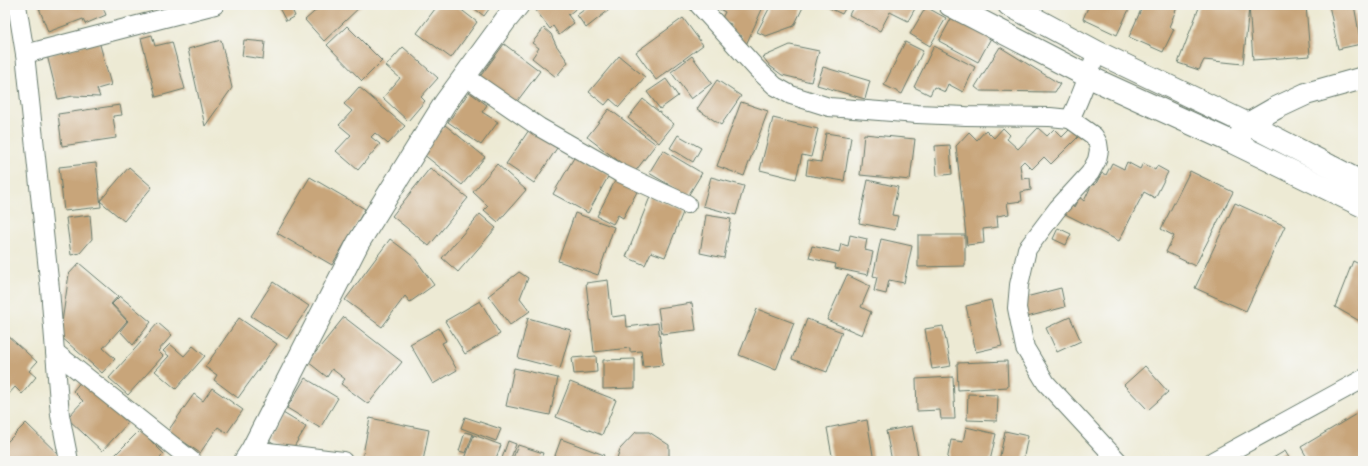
<svg xmlns="http://www.w3.org/2000/svg" width="1368" height="466" viewBox="0 0 1368 466" font-family="Mynerve,sans-serif">
  <style>
    .building { fill: #c8a57a }
    .lines { fill: none; stroke-linecap: round; stroke-linejoin: round }
    .street-casing { stroke: #677a6c; stroke-width: 20 }
    .secondary-casing { stroke: #677a6c; stroke-width: 24 }
    .street { stroke: #fff; stroke-width: 18 }
    .secondary { stroke: #fff; stroke-width: 22 }
  </style>
  <rect width="100%" height="100%" fill="#f6f6f2"/>
  <filter id="ink" filterUnits="userSpaceOnUse"><feTurbulence type="fractalNoise" baseFrequency=".025" numOctaves="2"/><feDisplacementMap in="SourceGraphic" scale="8" xChannelSelector="R" yChannelSelector="G"/><feConvolveMatrix kernelMatrix="1 2 1 2 8 2 1 2 1" color-interpolation-filters="sRGB"/></filter>
  <filter id="wash" filterUnits="userSpaceOnUse"><feTurbulence type="fractalNoise" baseFrequency=".012" numOctaves="4" result="noise"/><feDisplacementMap in="SourceGraphic" scale="16" xChannelSelector="R" yChannelSelector="G"/><feGaussianBlur stdDeviation="0.9" result="paint"/><feColorMatrix in="noise" values="0 0 0 0 0 0 0 0 0 0 0 0 0 0 0 0 0 1.4 0 .05"/><feComposite in="paint" operator="in"/></filter>
  <g filter="url(#wash)">
    <rect width="100%" height="100%" fill="#edead4"/>
    <g id="blocks">
      <!-- building -->
      <g class="building">
        <path d="M38 5H102L106 15 85 24 83 19 48 32Z"/>
        <path d="M285 5H290L295 16 286 21 279 8Z"/>
        <path d="M322 5H362L324 41 305 20Z"/>
        <path d="M438 5H461L459 8 477 22 451 58 417 33Z"/>
        <path d="M470 5H492L484 16Z"/>
        <path d="M532 5H576L578 7 568 15 574 23 559 35 553 26 550 29Z"/>
        <path d="M586 5H605L609 10 586 28 577 15 588 7Z"/>
        <path d="M716 5H764L745 47 739 44 742 36 729 30 731 24 721 20 725 12 715 7Z"/>
        <path d="M771 5H804L794 26 766 36 757 32Z"/>
        <path d="M823 5H847L842 14Z"/>
        <path d="M854 5H917L908 21 890 12 880 31 849 15Z"/>
        <path d="M1089 5H1131L1117 35 1083 19Z"/>
        <path d="M1143 5H1178L1169 27 1174 29 1163 52 1129 37Z"/>
        <path d="M1200 5H1215L1249 8 1243 64 1204 60 1199 70 1178 63Z"/>
        <path d="M1249 5H1306L1310 56 1253 60Z"/>
        <path d="M1329 5H1354L1361 44 1338 49Z"/>
        <path d="M926 7 946 18 930 46 910 34Z"/>
        <path d="M952 17 991 38 978 62 939 41Z"/>
        <path d="M683 18 703 45 656 80 636 52Z"/>
        <path d="M347 26 382 61 362 81 327 45Z"/>
        <path d="M544 28 551 34 556 45 568 62 556 77 532 58 539 48 532 43Z"/>
        <path d="M152 35 155 46 172 42 185 89 156 97 141 38Z"/>
        <path d="M221 40 232 88 205 126 188 49Z"/>
        <path d="M244 40 265 42 263 59 242 56Z"/>
        <path d="M99 41 111 85 97 89 100 97 73 96 58 99 47 55Z"/>
        <path d="M905 42 923 51 902 94 884 85Z"/>
        <path d="M504 44 540 71 515 104 479 78Z"/>
        <path d="M790 45 819 51 811 82 782 75 770 66 763 57Z"/>
        <path d="M934 46 975 67 963 92 948 84 945 92 934 87 930 95 914 87Z"/>
        <path d="M403 47 438 78 421 97 425 101 408 121 383 98 400 78 386 66Z"/>
        <path d="M1000 47 1060 84 1055 92 980 91 975 87Z"/>
        <path d="M619 56 645 77 619 107 610 99 605 105 589 92Z"/>
        <path d="M692 56 712 83 691 99 671 72Z"/>
        <path d="M823 67 870 81 865 99 817 85Z"/>
        <path d="M666 79 678 96 660 109 647 92Z"/>
        <path d="M717 80 741 96 721 125 697 109Z"/>
        <path d="M359 87 405 126 388 144 375 133 371 137 380 144 358 170 336 151 351 135 339 125 352 111 344 104Z"/>
        <path d="M469 92 487 105 482 112 498 122 481 145 448 122Z"/>
        <path d="M643 99 674 124 659 143 628 118Z"/>
        <path d="M741 102 768 111 744 176 717 166Z"/>
        <path d="M120 105 122 115 113 116 116 138 62 146 58 114Z"/>
        <path d="M609 109 656 144 634 173 587 137Z"/>
        <path d="M773 118 818 129 811 157 802 155 796 179 760 170Z"/>
        <path d="M445 125 485 157 462 185 423 154Z"/>
        <path d="M1073 126 1081 134 1051 164 1044 157 1032 169 1024 161 1020 165 1022 179 1030 178 1031 190 1021 192 1022 201 1007 203 1009 214 997 216 998 227 983 229 984 243 967 245 956 146 969 132 977 140 986 130 994 138 1003 128 1010 135 1007 139 1018 149 1038 128 1047 136 1054 129 1062 137Z"/>
        <path d="M529 130 557 148 534 183 506 164Z"/>
        <path d="M826 133 851 137 844 181 806 175 808 160 821 162Z"/>
        <path d="M864 134 915 139 910 180 860 175Z"/>
        <path d="M678 135 701 148 693 162 670 148Z"/>
        <path d="M950 145 952 174 937 176 935 146Z"/>
        <path d="M663 150 702 173 688 196 649 173Z"/>
        <path d="M575 156 609 175 588 213 553 194Z"/>
        <path d="M1127 162 1140 169 1143 163 1155 170 1157 166 1168 172 1155 198 1144 192 1119 241 1065 214 1069 205 1074 207 1079 197 1084 201 1092 184 1095 185 1102 173 1106 175 1112 163 1124 169Z"/>
        <path d="M96 163 101 207 64 211 59 167Z"/>
        <path d="M497 164 526 190 498 222 484 210 488 206 473 192Z"/>
        <path d="M129 167 152 187 124 221 100 201Z"/>
        <path d="M430 168 468 198 429 246 392 216Z"/>
        <path d="M1190 171 1233 192 1195 266 1166 252 1174 236 1161 229Z"/>
        <path d="M310 177 365 209 332 265 277 233Z"/>
        <path d="M711 177 744 186 736 215 703 206Z"/>
        <path d="M616 179 638 190 623 218 618 215 613 224 597 216Z"/>
        <path d="M868 180 898 187 892 215 898 216 895 230 859 223Z"/>
        <path d="M650 197 684 210 665 257 651 252 645 265 626 257Z"/>
        <path d="M1235 203 1285 226 1246 311 1195 288Z"/>
        <path d="M575 213 614 227 598 275 558 261Z"/>
        <path d="M480 214 496 228 458 272 442 258Z"/>
        <path d="M90 215 92 239 80 253 71 255 66 218Z"/>
        <path d="M706 215 731 219 724 258 700 253Z"/>
        <path d="M1058 228 1071 234 1066 245 1053 239Z"/>
        <path d="M850 235 867 239 865 250 873 252 868 275 835 268 836 264 809 258 812 246 839 252 841 244 848 246Z"/>
        <path d="M918 235H965V266L918 267Z"/>
        <path d="M390 239 414 257 434 285 410 302 405 296 382 327 345 300Z"/>
        <path d="M881 239 912 246 904 283 889 280 886 294 874 291 877 277 873 276Z"/>
        <path d="M1353 261 1363 266V323L1335 307Z"/>
        <path d="M79 263 118 296 111 304 127 321 103 348 115 359 102 373 60 336 69 274Z"/>
        <path d="M519 272 528 278 520 298 530 311 510 325 488 296Z"/>
        <path d="M847 275 870 286 861 307 871 312 862 335 827 320Z"/>
        <path d="M608 280 612 317 626 315 627 327 658 323 663 365 643 367 641 351 630 352V348L594 352 586 283Z"/>
        <path d="M273 282 309 306 287 339 251 316Z"/>
        <path d="M1061 288 1065 307 1027 317 1022 298Z"/>
        <path d="M120 296 151 322 133 345 120 331 128 321 112 304Z"/>
        <path d="M991 300 1002 346 976 352 966 306Z"/>
        <path d="M480 301 500 334 465 354 445 321Z"/>
        <path d="M692 303 696 330 662 334 658 308Z"/>
        <path d="M757 309 794 323 776 370 739 355Z"/>
        <path d="M344 317 402 362 368 404 341 384 345 379 332 369 327 377 308 362Z"/>
        <path d="M1070 317 1081 341 1057 352 1046 328Z"/>
        <path d="M239 318 277 344 238 398 214 380 217 375 205 367Z"/>
        <path d="M528 318 571 330 560 369 518 358Z"/>
        <path d="M807 319 842 332 827 372 792 359Z"/>
        <path d="M158 323 172 335 158 351 163 356 128 395 109 378Z"/>
        <path d="M943 326 951 366 932 369 925 329Z"/>
        <path d="M439 328 446 341 442 343 457 370 433 384 410 344Z"/>
        <path d="M7 335 37 362 29 371 36 377 22 394 15 387 7 396 5 394V337Z"/>
        <path d="M170 344 184 356 193 346 205 356 176 389 155 371 169 356 163 351Z"/>
        <path d="M596 356 597 372 574 374 572 358Z"/>
        <path d="M635 359V388L603 389V360Z"/>
        <path d="M1007 361 1008 387 958 390 957 363Z"/>
        <path d="M1145 366 1168 392 1148 410 1124 385Z"/>
        <path d="M514 368 558 378 550 415 506 406Z"/>
        <path d="M953 377 955 419H941L940 410 917 411 916 379Z"/>
        <path d="M305 378 338 398 320 428 287 408Z"/>
        <path d="M82 380 128 423 102 451 67 418 83 401 73 391Z"/>
        <path d="M570 382 616 400 602 435 556 417Z"/>
        <path d="M212 388 243 410 227 433 218 427 200 453 168 431 194 394 203 401Z"/>
        <path d="M968 394 998 395 997 421 967 420Z"/>
        <path d="M1363 410V461H1309L1301 447Z"/>
        <path d="M283 413 306 427 290 453 267 439Z"/>
        <path d="M465 417 501 429 496 441 461 428Z"/>
        <path d="M370 418 429 430 423 461H373L362 459Z"/>
        <path d="M867 420 874 461H833L827 428Z"/>
        <path d="M26 423 64 460 62 461H11L5 455V444Z"/>
        <path d="M912 426 919 461H892L886 431Z"/>
        <path d="M966 427 996 434 990 461H947L951 440 963 442Z"/>
        <path d="M140 430 164 454 157 461H109Z"/>
        <path d="M1005 431 1028 436 1023 461H999Z"/>
        <path d="M465 432 473 434 466 453 459 451Z"/>
        <path d="M636 432H649L669 445V461H644L637 460 636 461H616L620 449Z"/>
        <path d="M474 435 501 445 495 461H464Z"/>
        <path d="M561 439 604 455 601 461H553Z"/>
        <path d="M508 441 516 444 510 461H501Z"/>
        <path d="M518 445 543 453 540 461H512Z"/>
        <path d="M1285 451 1291 461H1268Z"/>
      </g>
    </g>
  </g>
  <g filter="url(#ink)">
    <use href="#blocks" fill-opacity="0" stroke="#677a6c" stroke-width="1"/>
    <g class="lines">
      <defs>
        <g id="street">
          <path d="M17 5 25 54 50 289 60 415 69 461"/>
          <path d="M699 5 757 69 775 86 791 95 829 107 917 114 966 116 1050 117 1070 119C1081 98 1088 75 1097 52"/>
          <path d="M25 54 215 5"/>
          <path d="M466 77 539 127 618 172 687 204"/>
          <path d="M1070 119 1094 136 1098 143 1099 150 1097 160 1090 173 1058 208 1027 249 1019 285 1017 308 1025 348 1046 383 1118 461"/>
          <path d="M55 352 192 461"/>
          <path d="M252 450 343 461"/>
          <path d="M1213 461 1363 379"/>
        </g>
        <g id="secondary">
          <path d="M950 5 1087 76 1234 143 1363 206"/>
          <path d="M1009 5 1097 52 1248 124 1363 183"/>
          <path d="M1241 134 1248 124 1276 108 1306 94 1363 78"/>
          <path d="M245 461 252 450 358 243 445 103 505 21 518 5"/>
        </g>
      </defs>
      <!-- street casing -->
      <use href="#street" class="street-casing"/>
      <!-- secondary casing -->
      <use href="#secondary" class="secondary-casing"/>
      <!-- street -->
      <use href="#street" class="street"/>
      <!-- secondary -->
      <use href="#secondary" class="secondary"/>
    </g>
  </g>
  <!-- margin -->
  <rect width="1368" height="466" fill="none" stroke="#f6f6f2" stroke-width="20"/>
</svg>
